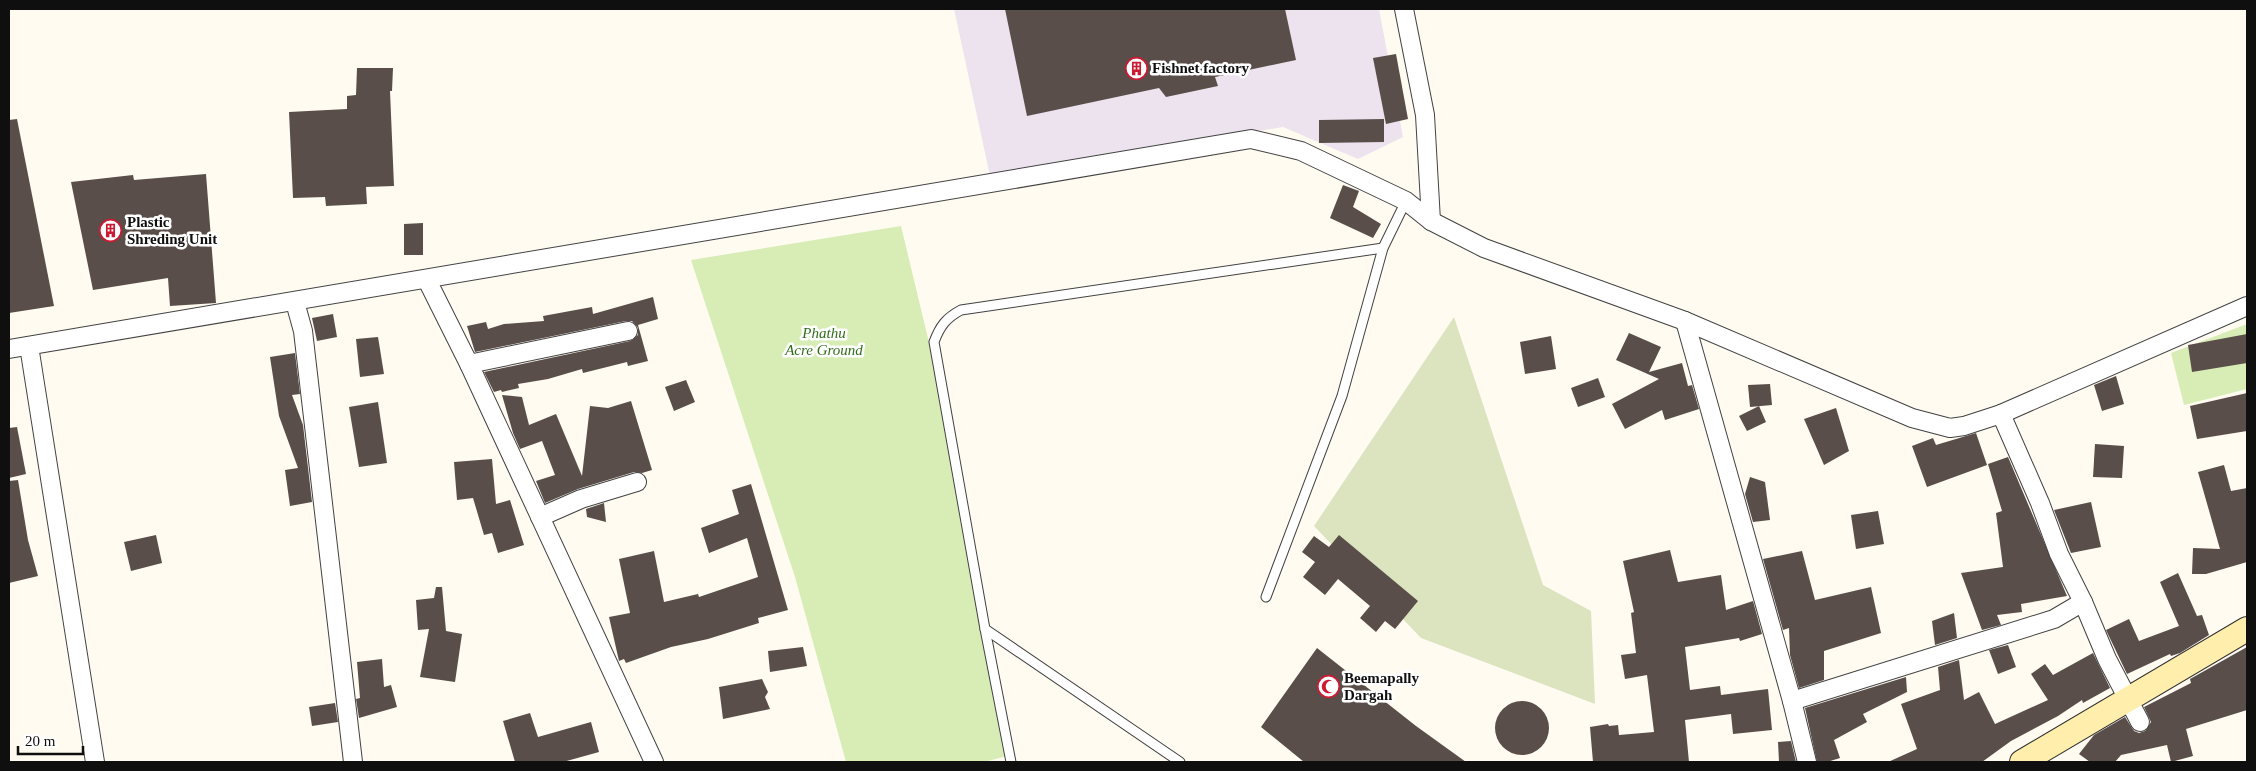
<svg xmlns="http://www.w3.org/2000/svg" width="2256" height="771" viewBox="0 0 2256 771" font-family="Georgia,serif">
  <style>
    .industrial { fill: #ece3ee }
    .green { fill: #d8edb6 }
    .cemetery { fill: #dbe4bf }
    .building { fill: #594e4a }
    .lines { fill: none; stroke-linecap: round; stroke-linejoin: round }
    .lane-casing { stroke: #424242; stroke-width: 11 }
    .street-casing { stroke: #424242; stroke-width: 20 }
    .secondary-casing { stroke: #313131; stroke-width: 26 }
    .lane { stroke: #fff; stroke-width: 9 }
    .street { stroke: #fff; stroke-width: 18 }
    .secondary { stroke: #ffeeac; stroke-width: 24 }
    .labels { text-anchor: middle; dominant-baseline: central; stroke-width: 5; stroke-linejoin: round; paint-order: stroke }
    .poi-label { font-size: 15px; font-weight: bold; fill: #0f0f0f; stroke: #fff; text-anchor: start }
    .park-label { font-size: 15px; font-style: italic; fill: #326d19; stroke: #fff }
  </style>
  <rect width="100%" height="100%" fill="#fffbf1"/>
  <!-- industrial -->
  <path class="industrial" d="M954 9H1379L1403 137 1358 159 1283 127 990 176Z"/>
  <!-- green -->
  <g class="green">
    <path d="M901 226 953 442 1007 756 984 762H846L795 577 691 260Z"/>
    <path d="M2247 324V389L2184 405 2171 353Z"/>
  </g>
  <!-- cemetery -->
  <path class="cemetery" d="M1454 317 1543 585 1591 611 1595 704 1421 638 1314 526Z"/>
  <!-- building -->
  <g class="building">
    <path d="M1005 9H1285L1296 60 1215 77 1218 86 1166 97 1159 88 1027 116Z"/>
    <path d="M1396 54 1408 119 1386 124 1373 58Z"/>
    <path d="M357 68H393L392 91H390L394 186 366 187 367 204 326 206 325 197 293 198 289 112 347 109V96L356 95Z"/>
    <path d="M17 119 54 306 9 313V120Z"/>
    <path d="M1384 119V142L1319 143V120Z"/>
    <path d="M206 174 216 303 170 306 168 278 93 290 71 182 133 175 134 180Z"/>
    <path d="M1343 185 1359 191 1353 207 1381 224 1373 238 1330 218Z"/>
    <path d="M423 223V255H404V224Z"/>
    <path d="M653 297 658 319 638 325 648 361 628 366 627 362 583 373 582 369 548 379 518 384 519 388 502 392 501 390 494 392 484 372 630 341 638 335V328L632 321H626L475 352 467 326 486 322 488 329 504 324 544 321 543 316 592 307 593 314Z"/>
    <path d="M333 314 337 337 317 341 312 318Z"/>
    <path d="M1629 333 1661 347 1649 372 1682 363 1688 386 1692 385 1699 409 1665 420 1662 410 1625 429 1612 404 1659 379 1616 360Z"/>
    <path d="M2247 334V363L2192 372 2188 345Z"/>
    <path d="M1551 336 1556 369 1525 374 1520 342Z"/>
    <path d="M378 337 384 374 360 377 356 339Z"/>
    <path d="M295 353 300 394 292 395 303 425 312 502 290 506 285 470 298 468 279 416 270 357Z"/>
    <path d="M2116 376 2124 404 2102 411 2094 385Z"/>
    <path d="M1598 378 1605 397 1578 407 1571 388Z"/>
    <path d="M686 380 695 402 674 411 665 387Z"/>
    <path d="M1770 384 1772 405 1750 407 1748 385Z"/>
    <path d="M2247 393V431L2197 439 2190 406Z"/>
    <path d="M502 395 522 397 529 425 556 414 582 476 590 406 608 408 631 401 652 470 642 473 634 472 578 489 545 503 536 481 555 475 542 441 520 449 513 433Z"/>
    <path d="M378 402 387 463 359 467 349 407Z"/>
    <path d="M1759 406 1766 422 1747 431 1739 416Z"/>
    <path d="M1836 408 1849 451 1824 465 1804 419Z"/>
    <path d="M17 427 26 474 9 478V428Z"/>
    <path d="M1976 433 1987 465 1927 487 1912 446 1933 438 1936 445Z"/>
    <path d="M2095 444 2124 446 2122 478 2093 477Z"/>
    <path d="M2008 457 2067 596 2021 604 2022 612 1997 615 2001 625 1982 630 1961 573 2003 567 1996 513 2002 511 1988 464Z"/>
    <path d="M492 459 496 504 510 500 524 545 498 553 492 533 484 535 473 498 457 500 454 462Z"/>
    <path d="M2224 465 2231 491 2247 488V562L2206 574H2192L2193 548 2220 549 2198 472Z"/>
    <path d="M1750 477 1765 482 1770 520 1753 522 1745 494Z"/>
    <path d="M18 480 28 540 38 576 9 583V481Z"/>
    <path d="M751 484 788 610 758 618 759 623 708 639 671 647 626 663 624 659 619 661 609 617 630 613 619 559 654 551 664 602 698 594 699 597 758 577 747 538 709 553 701 528 739 514 732 490Z"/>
    <path d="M2091 502 2101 547 2071 553 2054 510Z"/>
    <path d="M604 503 606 522 587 517 586 509Z"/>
    <path d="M1878 511 1884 544 1856 549 1851 515Z"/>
    <path d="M156 535 162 563 131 571 124 542Z"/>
    <path d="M1339 535 1418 601 1395 629 1385 621 1376 632 1360 618 1370 606 1338 579 1325 595 1303 577 1315 562 1302 552 1314 536 1329 547Z"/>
    <path d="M1670 550 1678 582 1721 575 1726 610 1753 601 1762 634 1740 641 1739 638 1685 647 1690 690 1720 686 1721 695 1768 689 1772 730 1733 734 1731 714 1685 720 1689 762H1593L1590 727 1608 724 1609 726 1618 725 1619 735 1654 732 1647 675 1625 679 1621 655 1636 653 1631 613 1634 612 1623 561Z"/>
    <path d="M1802 551 1815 600 1871 587 1881 633 1824 651V680L1799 688 1790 655 1789 628 1783 630 1763 559Z"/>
    <path d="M2178 573 2197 616 2202 615 2209 635 2180 653 2171 656 2170 654 2127 674 2106 630 2129 619 2139 641 2179 626 2160 582Z"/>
    <path d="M436 587H442L446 631 462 634 455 682 420 677 429 629 418 630 416 600 434 598Z"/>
    <path d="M1954 613 1957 638 1935 645 1932 621Z"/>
    <path d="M2008 645 2016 667 1998 674 1989 650Z"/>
    <path d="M803 647 807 666 770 672 768 651Z"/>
    <path d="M2247 647V710L2186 729 2193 756 2171 762 2167 745 2121 755 2115 762H2090L2079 754 2094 735 2125 717 2134 731 2139 733 2145 731 2151 722 2144 707 2191 683 2190 679Z"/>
    <path d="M1317 648 1416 726 1466 762H1304L1261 727Z"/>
    <path d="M2093 653 2110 688 2083 703 2082 700 2058 716 2011 741 1982 762H1888L1917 749 1901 704 1940 690 1938 667 1959 660 1964 700 1979 692 1995 724 2048 700 2031 674 2045 664 2053 675Z"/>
    <path d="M382 659 384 687 391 685 397 707 359 718 356 699 360 698 357 662Z"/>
    <path d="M1906 677 1907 692 1863 714 1867 722 1834 740 1840 758 1827 762H1817L1805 708Z"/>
    <path d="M762 679 768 692 765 697 770 709 723 719 719 687Z"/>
    <circle cx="1522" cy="728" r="27"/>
    <path d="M335 703 338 722 312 726 309 707Z"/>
    <path d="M530 713 538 737 591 722 599 752 563 762H515L503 721Z"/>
    <path d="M1791 741 1796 762H1779L1778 742Z"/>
  </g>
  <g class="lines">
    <defs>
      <g id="lane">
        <path d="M1266 597 1342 396 1383 248 1406 201"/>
        <path d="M985 629 1180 762"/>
        <path d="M1011 762 985 629 934 342C940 326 946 318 961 310L1383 248"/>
      </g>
      <g id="street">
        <path d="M1404 9 1425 115 1431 221"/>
        <path d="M427 280 469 364 654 762"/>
        <path d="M295 302 303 331 353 762"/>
        <path d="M1685 321 1792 701 1807 762"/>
        <path d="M29 346 95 762"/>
        <path d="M9 349 1251 139 1301 151 1406 201 1431 221 1484 248 1685 321 1912 418 1950 428 1964 426 2001 414 2247 306"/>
        <path d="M469 364 628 331"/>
        <path d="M540 517 581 499 637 482"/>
        <path d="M2083 602 2107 659 2140 722"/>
        <path d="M1792 701 2054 619 2083 602 2059 554 2040 503 2001 414"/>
      </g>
      <path id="secondary" d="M2022 762 2247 629"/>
    </defs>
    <!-- lane casing -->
    <use href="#lane" class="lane-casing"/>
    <!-- street casing -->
    <use href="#street" class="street-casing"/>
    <!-- secondary casing -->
    <use href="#secondary" class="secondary-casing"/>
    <!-- lane -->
    <use href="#lane" class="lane"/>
    <!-- street -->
    <use href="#street" class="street"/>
    <!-- secondary -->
    <use href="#secondary" class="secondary"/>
  </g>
  <!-- icons -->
  <defs>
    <symbol id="building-ring" viewBox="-11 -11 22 22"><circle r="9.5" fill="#fff" stroke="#cc1a33" stroke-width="1.5"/><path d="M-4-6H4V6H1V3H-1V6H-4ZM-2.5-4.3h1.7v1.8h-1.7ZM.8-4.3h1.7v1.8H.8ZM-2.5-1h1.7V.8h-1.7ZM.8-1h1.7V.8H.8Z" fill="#cc1a33"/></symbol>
    <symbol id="mosque-ring" viewBox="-11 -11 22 22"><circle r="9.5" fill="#fff" stroke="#cc1a33" stroke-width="1.5"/><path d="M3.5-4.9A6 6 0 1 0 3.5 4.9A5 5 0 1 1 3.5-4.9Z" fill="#cc1a33"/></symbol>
  </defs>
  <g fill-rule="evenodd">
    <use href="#building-ring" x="1124" y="56" width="25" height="25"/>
    <use href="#building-ring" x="98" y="218" width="25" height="25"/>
    <use href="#mosque-ring" x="1316" y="674" width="25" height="25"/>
  </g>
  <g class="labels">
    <!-- poi labels -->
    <g class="poi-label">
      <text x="1152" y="68">Fishnet factory</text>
      <text x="127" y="222">Plastic<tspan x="127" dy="17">Shreding Unit</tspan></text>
      <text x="1344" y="678">Beemapally<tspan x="1344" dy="17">Dargah</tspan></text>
    </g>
    <!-- park labels -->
    <g class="park-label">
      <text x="824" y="333">Phathu<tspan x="824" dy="17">Acre Ground</tspan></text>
    </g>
  </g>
  <!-- border -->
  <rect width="2256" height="771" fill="none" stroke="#0f0f0f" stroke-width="20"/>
  <!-- scale -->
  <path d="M18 746v8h65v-8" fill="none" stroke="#0f0f0f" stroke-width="2.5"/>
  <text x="25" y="746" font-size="15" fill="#0f0f0f" stroke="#ffffff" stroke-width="4" paint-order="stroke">20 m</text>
</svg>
